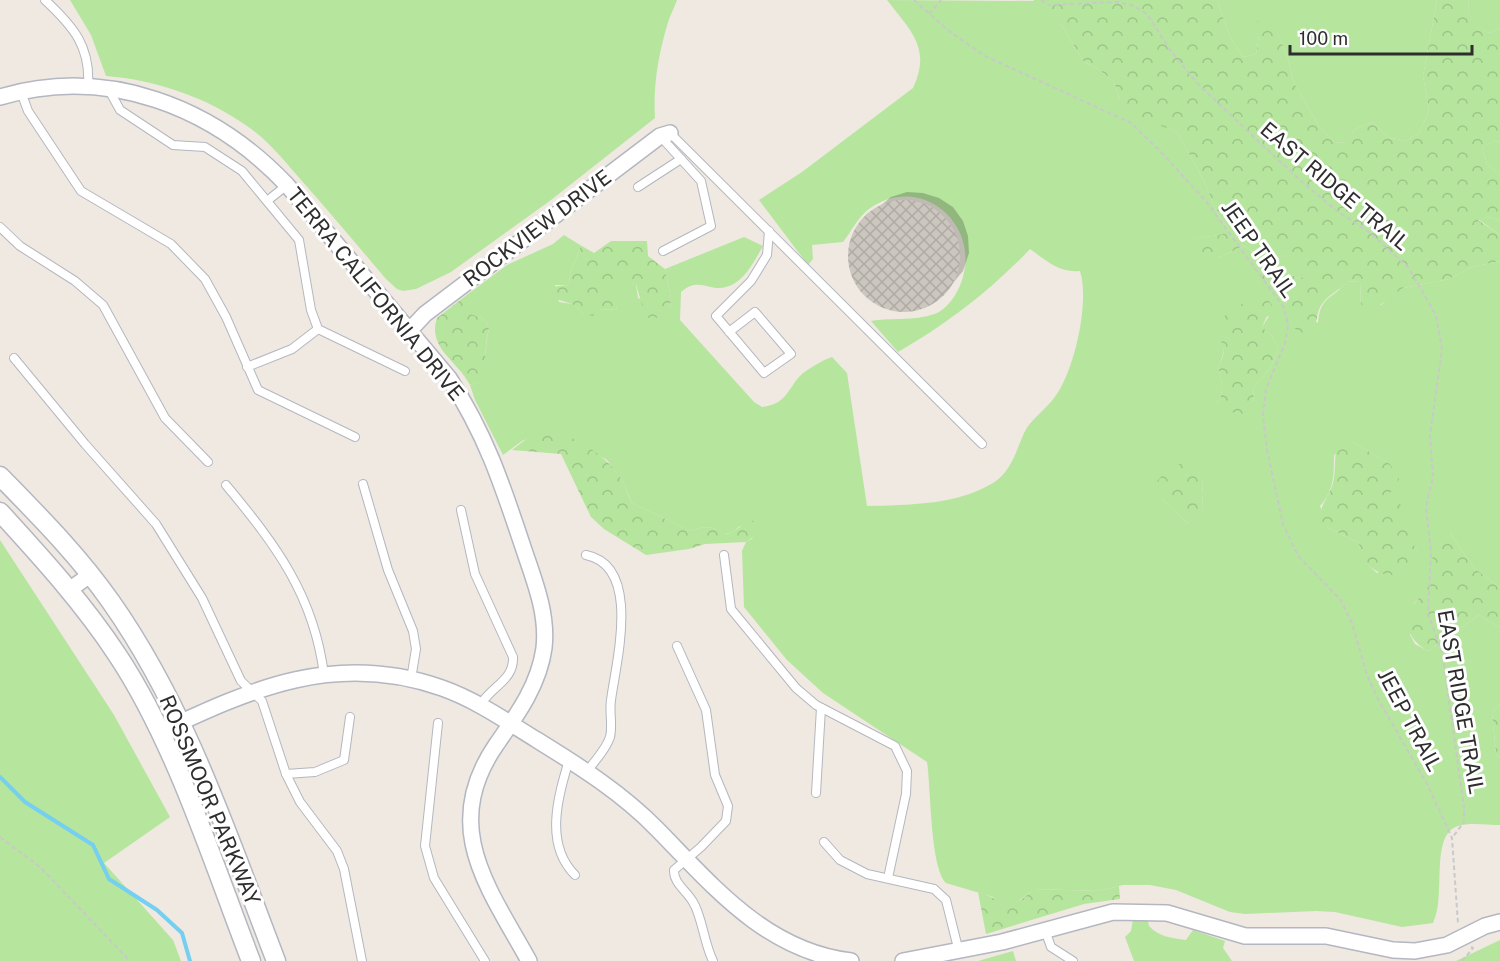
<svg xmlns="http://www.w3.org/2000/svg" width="1500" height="961" viewBox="0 0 1500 961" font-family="'Public Sans',sans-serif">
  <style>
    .grass { fill: #b6e59e; fill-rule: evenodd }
    .forest { fill: url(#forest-crowns) }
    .shadow { fill: #0003 }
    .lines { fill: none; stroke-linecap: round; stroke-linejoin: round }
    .stream { stroke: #75cff0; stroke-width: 4 }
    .building { fill: url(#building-cross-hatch) }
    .service-casing { stroke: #b4b7c1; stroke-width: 10 }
    .minor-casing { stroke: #b4b7c1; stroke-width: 18 }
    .tertiary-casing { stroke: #b4b7c1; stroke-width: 21 }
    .path { stroke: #c9c9c9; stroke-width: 2; stroke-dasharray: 4.5 3; stroke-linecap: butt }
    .service { stroke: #fff; stroke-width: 8 }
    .minor { stroke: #fff; stroke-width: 15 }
    .tertiary { stroke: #fff; stroke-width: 18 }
    .labels { text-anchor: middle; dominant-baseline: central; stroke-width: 6; stroke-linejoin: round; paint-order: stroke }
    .street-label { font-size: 21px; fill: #2e2e2e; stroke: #fff }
  </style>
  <defs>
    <pattern id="forest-crowns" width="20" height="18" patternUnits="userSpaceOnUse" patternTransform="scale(1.5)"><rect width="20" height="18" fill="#b6e59e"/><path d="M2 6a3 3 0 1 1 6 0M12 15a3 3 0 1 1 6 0" fill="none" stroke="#9dc588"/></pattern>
    <pattern id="building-cross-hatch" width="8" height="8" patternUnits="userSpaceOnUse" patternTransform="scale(1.5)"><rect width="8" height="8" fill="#cbc7bf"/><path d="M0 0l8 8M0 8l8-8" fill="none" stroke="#afaba4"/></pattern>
  </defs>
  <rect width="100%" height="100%" fill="#efe9e1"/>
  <!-- grass -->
  <g class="grass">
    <path d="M70 0H677C674 9 669 17 667 26 658 56 653 87 655 118L551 200 451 272 416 289 403 291 397 289 386 279C358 246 331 214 302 181 286 163 268 140 247 126 206 97 156 80 106 76L91 35Z"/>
    <path d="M887 0 1036 1 1062 26 1084 62 1098 69 1114 82 1120 100 1151 121 1177 132 1204 181 1218 215 1228 229 1224 234 1194 239 1218 258 1244 246 1257 254H1282L1306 275 1300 279 1282 270 1261 277 1287 294 1286 303 1318 323C1320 295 1333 300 1347 281L1360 282 1361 304 1381 305 1393 293 1403 288 1449 279 1472 267 1500 261V588L1474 568 1450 533 1425 592 1414 603 1410 635 1415 644 1428 651 1479 615 1500 628V704L1492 713 1496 754 1500 758V825C1488 825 1470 822 1458 826 1429 835 1447 897 1433 923L1402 927 1335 912 1316 911 1245 914 1230 912 1176 890 1150 885H1123L1099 891 1034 889 1015 904 1004 905 993 897 946 883C930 867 931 788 927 762L823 693 787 660 744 607 742 551 746 542 753 538 740 526 733 532 725 534C713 526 705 525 691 531L632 503 623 482 607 460 551 428 522 441 503 455 475 400 470 385 481 382C485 375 485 344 489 329L484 319 471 314 468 306V294L507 265 553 244 564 235 580 245C579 256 574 261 571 270 569 276 571 280 567 285H555L559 302 572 304 584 314 599 309 617 310 613 289 623 282 636 284 638 298 670 309 671 298 665 269 744 237 763 246C754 261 745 282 726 287 709 292 699 276 681 292L680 320 754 402 762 407C788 404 788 387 802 374 811 367 821 361 832 357L847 373 867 506C908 505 957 505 993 483 1011 472 1016 451 1024 433 1030 420 1045 410 1054 398 1074 373 1090 302 1080 271 1059 273 1047 261 1030 249 991 290 947 324 898 352L871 321C893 317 918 322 939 312 949 306 957 294 961 283 983 223 919 172 869 209 857 218 852 231 843 242L812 245 813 259 808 265 759 200 802 172 913 88C932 48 910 30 887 0ZM1269 316 1262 327 1272 336 1278 349 1270 369 1253 387 1254 403 1217 404C1225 392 1222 381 1218 367 1225 354 1225 345 1220 331ZM1351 441 1390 464 1381 507 1410 517V538L1417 551 1377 573 1361 559 1359 543 1328 528 1320 506C1334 491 1334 475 1334 455ZM1203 475 1202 513 1187 523 1162 499Z"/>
    <path d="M1217 0H1437L1423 76 1429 111 1419 133 1406 141 1388 137 1372 122 1354 130 1347 143 1334 142 1319 126 1294 83 1288 59 1272 19 1259 36 1256 54 1243 57 1230 37Z"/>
    <path d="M1469 0H1500V28L1490 33 1474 28 1468 10Z"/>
    <path d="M1494 141 1500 142V175L1487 164 1482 148Z"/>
    <path d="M1487 217 1500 220V235L1478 219Z"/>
    <path d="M0 540 114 715 170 817 104 863 173 940 181 961H0Z"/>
    <path d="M1133 920 1148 921 1149 926C1159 937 1172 938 1186 940L1193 930 1225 941 1223 948 1232 961H1134L1125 937 1131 931Z"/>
    <path d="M1500 940V961H1456Z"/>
    <path d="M1013 951 1016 961H978Z"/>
  </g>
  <!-- forest -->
  <g class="forest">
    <path d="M1033 0H1217L1230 37 1243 57 1256 54 1259 36 1257 17 1272 18 1288 59 1294 83 1319 126 1334 142 1346 143 1354 130 1372 122 1388 137 1406 141 1419 133 1429 111 1423 76 1437 0H1469L1468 10 1475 28 1490 33 1500 28V142L1494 141 1482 148 1487 164 1500 175V220L1487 217 1478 220 1500 235V261L1472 267 1449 279 1403 288 1370 312 1361 304 1360 282 1348 281C1340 290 1329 294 1322 304 1316 312 1318 322 1312 331L1303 333 1290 326 1286 313 1287 294 1260 277 1266 268 1282 270 1300 279 1305 275 1282 254H1257L1244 246 1218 258H1194L1188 249 1194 239 1223 234 1228 229 1218 215 1204 181 1177 132 1132 115 1120 100 1114 82 1098 69 1084 62 1062 26Z"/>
    <path d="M611 241H647L648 256 665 269 671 298 670 309 664 316 651 319 645 316 636 284 623 283 614 289 617 310 599 309 593 316 584 314 572 304 544 295V288L567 285C571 280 569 277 571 270 574 261 579 256 580 245L594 253Z"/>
    <path d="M468 294 471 314 484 319 489 329C484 344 486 375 482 382L470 385C457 360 427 348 437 318Z"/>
    <path d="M1265 296 1272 305 1262 327 1272 336 1278 349 1270 369 1253 387 1254 403 1246 414 1220 411 1217 404C1225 392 1222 381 1218 367 1229 348 1220 348 1220 331 1219 309 1248 301 1265 296Z"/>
    <path d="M551 428C579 441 607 454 623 482 626 488 628 496 632 503L691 531C705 525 713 526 726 534L733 532 750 520 759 523V533L746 542 705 544 689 549 646 555 604 529 591 517 561 454 512 450 538 430Z"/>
    <path d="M1351 441 1390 464 1399 479 1382 506 1400 504 1410 517V537L1417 551 1412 570C1387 579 1381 576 1360 559L1359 543 1328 528 1320 519C1320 504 1329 497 1333 483 1336 471 1334 457 1337 444Z"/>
    <path d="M1181 463H1197L1203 475 1202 514 1187 523 1162 499 1155 483 1165 473Z"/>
    <path d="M1450 533 1474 568 1500 588V628L1479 615 1428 651C1409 640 1401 624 1414 604 1417 599 1423 595 1425 589 1431 571 1432 552 1440 534Z"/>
    <path d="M1500 704V758L1496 754 1492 713Z"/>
    <path d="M1119 886 1120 899 1084 904 986 934 978 892C1004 900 1010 914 1033 889L1099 891Z"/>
  </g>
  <!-- shadow -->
  <path class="shadow" d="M907 192 923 193 939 198 953 207 963 221 968 236 969 253 963 271 942 296 926 307 907 311 889 309 872 300 859 286 851 269 850 250 856 232 867 217 891 197Z"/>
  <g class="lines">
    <!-- stream -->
    <path class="stream" d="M0 777 25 802 93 845 109 879 157 910 182 933 190 961"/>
  </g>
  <!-- building -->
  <circle class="building" cx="904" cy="256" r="56"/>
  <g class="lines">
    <defs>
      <g id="service">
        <path d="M45 0C74 27 91 47 88 88"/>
        <path d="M109 90 120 110 173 145 205 147 242 171 299 240 311 310 318 329 405 371"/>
        <path d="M21 92 28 111 81 191 171 244 205 279 226 317 258 390 355 437"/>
        <path d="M670 133 982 444"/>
        <path d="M660 136 701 181 711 226 663 251"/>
        <path d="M638 187 681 159"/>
        <path d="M267 201 287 185"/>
        <path d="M0 227 20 246 75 281 103 305 165 418 208 462"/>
        <path d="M729 332 755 312 791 354 764 373 716 316 751 281 767 255 769 231"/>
        <path d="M14 358 85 444 156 524 202 598 241 681 262 701 286 774 300 802 337 851 344 869 362 961"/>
        <path d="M247 367 292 349 318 329"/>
        <path d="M363 484 388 570 413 631 416 649 411 679"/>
        <path d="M226 485C275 544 314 595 324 675"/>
        <path d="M461 510 475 574 513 657C514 680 493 685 480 705"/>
        <path d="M586 555C642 566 616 662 611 700 609 712 613 725 610 737 606 750 594 761 587 772"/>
        <path d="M724 555 731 609 796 688 816 705 895 746 907 771 906 794 888 878"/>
        <path d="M677 646 706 710 715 775 728 806 726 821 701 847 674 870C673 883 687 891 693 902 702 916 704 943 713 961"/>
        <path d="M438 723 425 846 434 878 485 961"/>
        <path d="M569 760C558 797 544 844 575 875"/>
        <path d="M286 774 315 772 344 760 350 717"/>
        <path d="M816 793 821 708"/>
        <path d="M824 842 840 860 867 874 934 889 946 900 959 952"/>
        <path d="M1045 930 1051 947 1073 961"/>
      </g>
      <g id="minor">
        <path d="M0 97C108 65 213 107 287 185L449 378C486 435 502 484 523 547 534 580 548 613 544 648 539 685 517 715 496 745 440 827 488 887 529 961"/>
        <path d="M409 331 425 314 660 136 670 133"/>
        <path d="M69 590 90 575"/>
        <path d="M160 732C253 688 337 651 442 688 476 700 506 721 537 740 579 766 622 793 657 829 713 886 766 951 851 961"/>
        <path d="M903 961 1002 942 1113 912 1167 913 1245 936H1326L1393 950 1415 951 1447 945 1485 926 1500 922"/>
      </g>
      <g id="tertiary">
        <path d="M0 476C39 516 79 556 111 602 187 710 229 839 276 961"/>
        <path d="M0 512C42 558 84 604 118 656 176 744 213 863 251 961"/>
      </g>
    </defs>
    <!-- service casing -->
    <use href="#service" class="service-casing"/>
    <!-- minor casing -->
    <use href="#minor" class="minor-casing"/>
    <!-- tertiary casing -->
    <use href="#tertiary" class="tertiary-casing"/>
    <!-- path -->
    <g class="path">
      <path d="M914 0 949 31 985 56 1131 123 1161 152 1206 201 1284 308 1288 325 1285 343 1266 389 1263 415 1267 450 1283 524 1298 556 1340 599 1352 623 1367 675 1378 699 1427 784 1452 838 1458 924"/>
      <path d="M1041 0 1049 5 1117 2 1134 6 1147 14 1170 50 1197 83 1240 124 1301 181 1337 211 1369 232 1408 267 1436 315 1442 349 1430 435 1433 477 1426 507 1431 553 1428 614 1442 652 1464 807V822L1452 838"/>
      <path d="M929 14 941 0"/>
      <path d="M0 837 40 867 130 961"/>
      <path d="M1462 961 1473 948 1471 947"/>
    </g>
    <!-- service -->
    <use href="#service" class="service"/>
    <!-- minor -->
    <use href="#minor" class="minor"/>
    <!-- tertiary -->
    <use href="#tertiary" class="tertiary"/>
  </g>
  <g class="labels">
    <!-- street labels -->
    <g class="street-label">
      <text transform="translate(1335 186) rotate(40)">EAST RIDGE TRAIL</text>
      <text transform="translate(537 228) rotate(-37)">ROCKVIEW DRIVE</text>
      <text transform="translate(1259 249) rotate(55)">JEEP TRAIL</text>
      <text transform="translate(376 294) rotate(51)">TERRA CALIFORNIA DRIVE</text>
      <text transform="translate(1461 702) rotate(80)">EAST RIDGE TRAIL</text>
      <text transform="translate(1410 720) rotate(62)">JEEP TRAIL</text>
      <text transform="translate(210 800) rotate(67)">ROSSMOOR PARKWAY</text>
    </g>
  </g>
  <!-- scale -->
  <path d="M1290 45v9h182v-9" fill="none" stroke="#2e2e2e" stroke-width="3"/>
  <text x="1299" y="45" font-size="18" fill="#2e2e2e" stroke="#ffffff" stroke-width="4.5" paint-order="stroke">100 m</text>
</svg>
